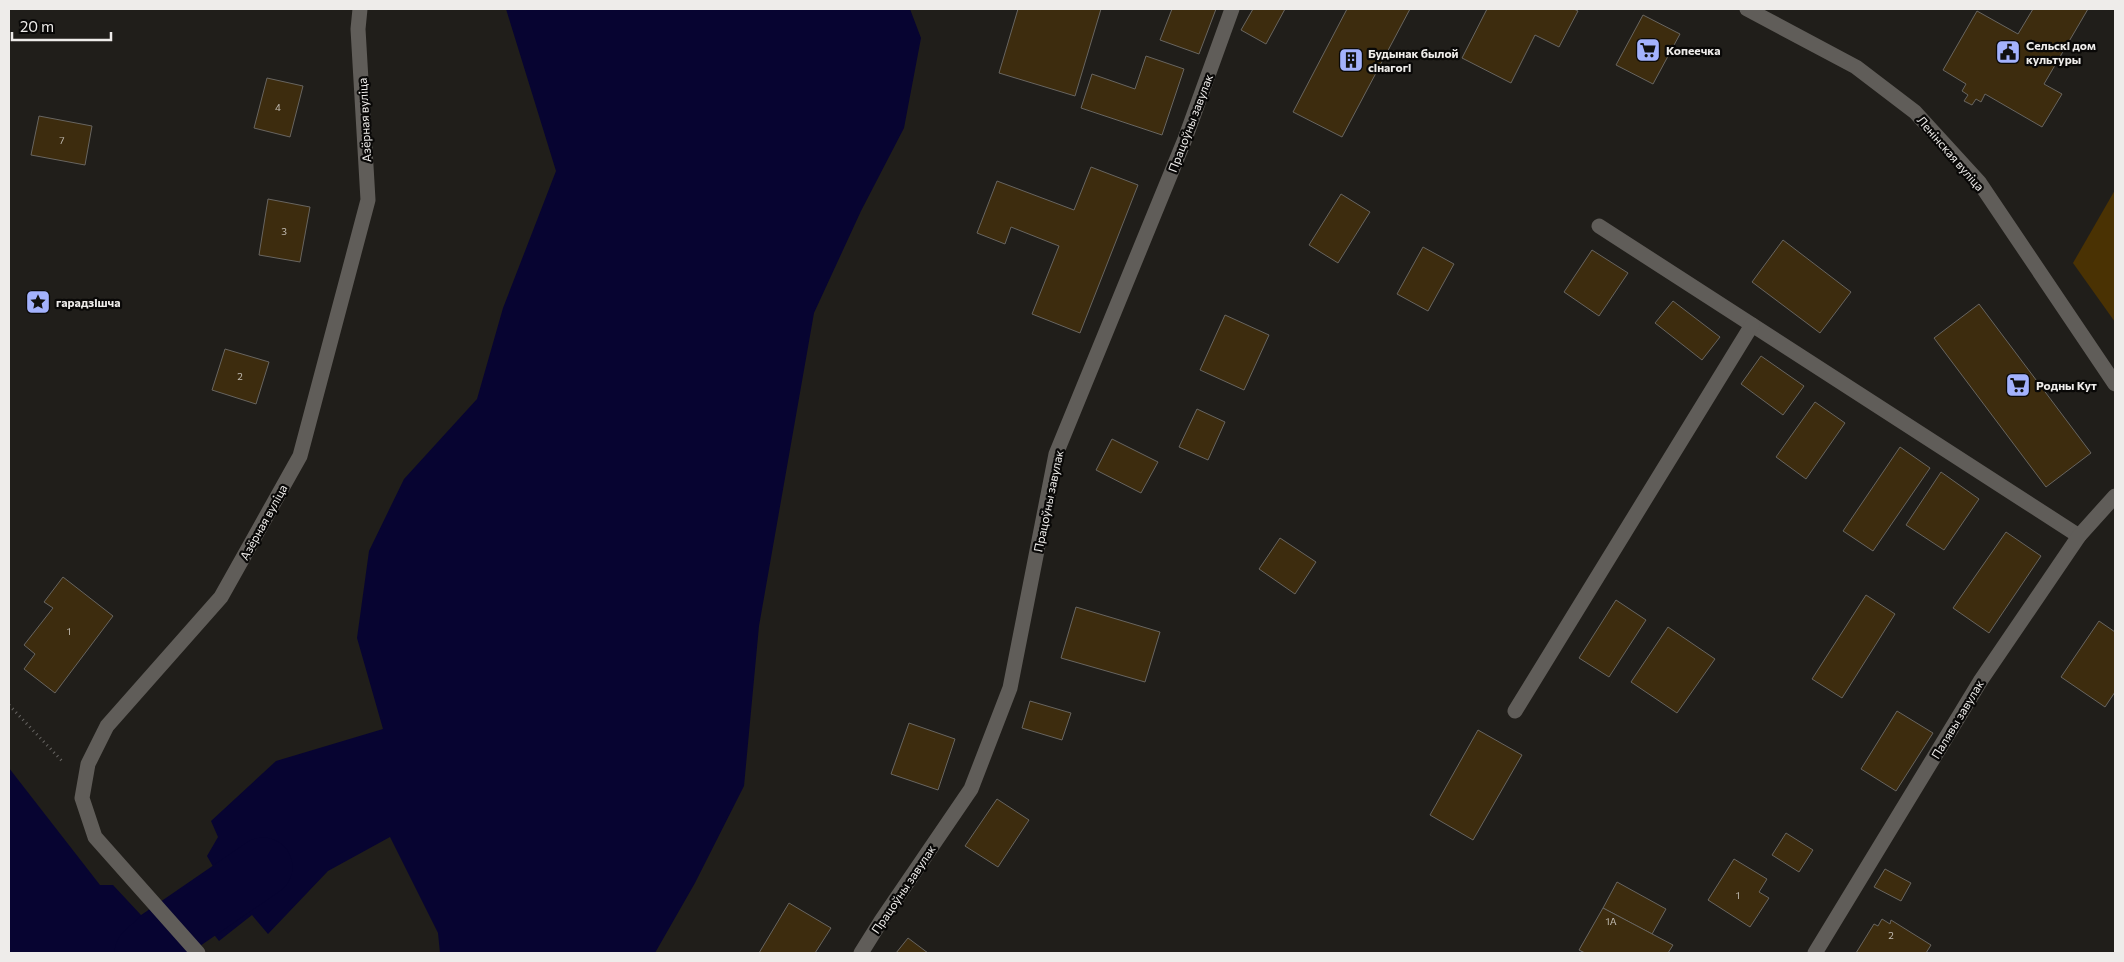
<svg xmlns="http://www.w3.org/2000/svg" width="2124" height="962" viewBox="0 0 2124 962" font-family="Commissioner,sans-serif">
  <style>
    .green { fill: #4a3203 }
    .water { fill: #070431 }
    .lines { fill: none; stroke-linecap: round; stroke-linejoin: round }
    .river { stroke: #070431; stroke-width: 59 }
    .building { fill: #3d2c0e; stroke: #686560 }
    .path { stroke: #686663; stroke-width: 3; stroke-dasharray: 1 4; stroke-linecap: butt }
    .minor { stroke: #605d59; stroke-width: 15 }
    .labels { text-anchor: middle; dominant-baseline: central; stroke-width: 4.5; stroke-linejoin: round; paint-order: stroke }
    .number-label { font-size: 10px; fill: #c2bcb3 }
    .poi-label { font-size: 12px; font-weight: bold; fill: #eeecea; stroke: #090807; text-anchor: start }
    .street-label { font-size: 12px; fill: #eeecea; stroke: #090807 }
  </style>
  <rect width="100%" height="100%" fill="#201e1a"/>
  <!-- green -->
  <path class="green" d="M2115 190V322L2073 263Z"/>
  <!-- water -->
  <g class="water">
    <path d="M506 9H910L921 38 904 128 861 211 814 313 759 626 744 786 695 883 655 953H440L438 933 390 837 328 871 268 934 252 915 219 941 189 903 215 870 207 856 218 837 211 821 276 761 383 729 357 638 369 551 404 479 477 399 503 308 556 171Z"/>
    <path d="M9 768 100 885H113L141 915 146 912 179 953H9Z"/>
  </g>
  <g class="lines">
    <!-- river -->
    <path class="river" d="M144 953 164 935 263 867"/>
  </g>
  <!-- building -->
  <g class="building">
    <path d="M1018 9H1101L1075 96 999 73Z"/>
    <path d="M1172 9H1216L1199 54 1160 40Z"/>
    <path d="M1253 9H1285L1266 44 1241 30Z"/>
    <path d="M1347 9H1410L1342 137 1293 112Z"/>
    <path d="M1487 9H1574L1578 11 1559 47 1535 35 1511 83 1462 58Z"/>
    <path d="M2033 9H2088L2044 84 2062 94 2042 127 1985 94 1981 102 1976 99 1972 105 1964 101 1968 95 1962 91 1966 84 1943 70 1977 11 2018 34Z"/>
    <path d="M1643 15 1680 34 1653 84 1616 65Z"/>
    <path d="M1146 56 1184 69 1162 135 1081 108 1092 74 1135 89Z"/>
    <path d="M267 78 303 86 290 137 254 128Z"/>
    <path d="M39 116 92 126 85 165 31 155Z"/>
    <path d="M1091 167 1138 185 1080 333 1032 314 1059 246 1011 227 1005 244 977 233 997 181 1074 210Z"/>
    <path d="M1341 194 1370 212 1338 263 1309 245Z"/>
    <path d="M268 199 310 207 300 262 259 255Z"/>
    <path d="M1783 240 1851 292 1820 333 1752 282Z"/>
    <path d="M1423 247 1454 264 1428 311 1397 294Z"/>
    <path d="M1592 250 1628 273 1599 316 1564 292Z"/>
    <path d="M1673 301 1720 337 1702 360 1655 323Z"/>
    <path d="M1979 304 2091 453 2046 487 1934 338Z"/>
    <path d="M1225 315 1269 335 1244 390 1200 370Z"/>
    <path d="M225 349 269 362 256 404 212 390Z"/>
    <path d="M1761 356 1804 386 1783 415 1741 384Z"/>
    <path d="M1815 402 1845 423 1806 479 1776 457Z"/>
    <path d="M1197 409 1225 422 1208 460 1179 447Z"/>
    <path d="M1112 439 1158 462 1141 493 1096 470Z"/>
    <path d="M1900 447 1930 468 1873 551 1843 531Z"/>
    <path d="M1941 472 1979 499 1944 550 1906 525Z"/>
    <path d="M2006 532 2041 556 1989 633 1953 608Z"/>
    <path d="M1280 538 1316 562 1295 594 1259 569Z"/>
    <path d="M63 577 113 616 55 693 24 669 35 654 24 645 53 608 44 602Z"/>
    <path d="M1866 595 1895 614 1842 698 1812 679Z"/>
    <path d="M1616 600 1646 620 1609 677 1579 658Z"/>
    <path d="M1076 607 1160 632 1145 682 1061 658Z"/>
    <path d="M2099 621 2115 632V692L2105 707 2061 677Z"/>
    <path d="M1668 627 1715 659 1677 713 1631 682Z"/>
    <path d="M1030 701 1071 713 1062 740 1022 728Z"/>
    <path d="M1897 711 1933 733 1896 791 1861 769Z"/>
    <path d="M909 723 955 739 938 790 891 774Z"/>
    <path d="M1478 730 1522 755 1473 840 1430 815Z"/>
    <path d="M997 799 1029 820 998 867 965 846Z"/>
    <path d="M1786 833 1813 850 1799 872 1772 855Z"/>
    <path d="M1734 859 1767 879 1759 892 1769 898 1750 927 1708 900Z"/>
    <path d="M1885 869 1911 883 1901 901 1874 887Z"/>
    <path d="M1617 882 1666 909 1652 934 1603 908Z"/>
    <path d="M789 903 831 928 815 953H759Z"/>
    <path d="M1603 908 1673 945 1668 953H1585L1579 950Z"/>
    <path d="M1882 919 1890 924 1891 920 1931 945 1926 953H1856L1874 924 1878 926Z"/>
    <path d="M908 938 928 953H896Z"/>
  </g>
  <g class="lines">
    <!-- path -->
    <path class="path" d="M9 705 63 762"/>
    <!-- minor -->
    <g class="minor">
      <path d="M1747 9 1856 67 1915 112 1979 182 2115 384"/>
      <path d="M1599 226 2079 536"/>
      <path d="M1515 711 1752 325"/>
      <path d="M198 953 95 837 82 798 88 764 107 726 221 597 300 456 368 200 358 29 360 9"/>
      <path d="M861 953 881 921 971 789 1010 688 1056 454 1185 139 1232 9"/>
      <path d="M1815 953 1981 680 2079 536 2115 496"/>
    </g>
  </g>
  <!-- icons -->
  <defs>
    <symbol id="supermarket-square" viewBox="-11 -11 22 22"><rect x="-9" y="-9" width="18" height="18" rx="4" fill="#a3b2fd" stroke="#090807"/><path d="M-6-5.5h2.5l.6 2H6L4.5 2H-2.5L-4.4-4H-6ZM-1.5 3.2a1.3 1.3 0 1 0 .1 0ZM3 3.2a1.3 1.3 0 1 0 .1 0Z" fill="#111"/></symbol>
    <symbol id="civic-square" viewBox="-11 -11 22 22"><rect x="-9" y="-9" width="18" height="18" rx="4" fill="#a3b2fd" stroke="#090807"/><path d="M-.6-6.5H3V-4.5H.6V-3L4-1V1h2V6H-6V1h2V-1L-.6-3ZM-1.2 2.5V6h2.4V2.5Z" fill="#111"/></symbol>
    <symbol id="building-square" viewBox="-11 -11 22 22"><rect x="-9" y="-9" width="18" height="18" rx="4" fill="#a3b2fd" stroke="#090807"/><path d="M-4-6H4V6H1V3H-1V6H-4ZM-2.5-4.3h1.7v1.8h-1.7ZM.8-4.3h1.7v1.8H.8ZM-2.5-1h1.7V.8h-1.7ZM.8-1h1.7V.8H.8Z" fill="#111"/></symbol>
    <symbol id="sight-square" viewBox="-11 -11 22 22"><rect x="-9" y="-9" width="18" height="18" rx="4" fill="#a3b2fd" stroke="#090807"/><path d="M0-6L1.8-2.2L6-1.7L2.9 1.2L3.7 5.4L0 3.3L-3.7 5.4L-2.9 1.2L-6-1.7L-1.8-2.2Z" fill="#111"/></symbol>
  </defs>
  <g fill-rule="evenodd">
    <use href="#supermarket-square" x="1634" y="36" width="28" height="28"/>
    <use href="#civic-square" x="1994" y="38" width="28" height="28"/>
    <use href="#building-square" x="1337" y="46" width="28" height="28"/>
    <use href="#sight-square" x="24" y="288" width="28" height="28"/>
    <use href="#supermarket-square" x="2004" y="371" width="28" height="28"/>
  </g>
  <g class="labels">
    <!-- number labels -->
    <g class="number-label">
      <text x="278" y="107">4</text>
      <text x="62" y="140">7</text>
      <text x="284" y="231">3</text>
      <text x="240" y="376">2</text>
      <text x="69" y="631">1</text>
      <text x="1738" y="895">1</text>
      <text x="1611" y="921">1А</text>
      <text x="1891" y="935">2</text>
    </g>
    <!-- poi labels -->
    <g class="poi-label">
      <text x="2026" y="45">Сельскі дом<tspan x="2026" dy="14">культуры</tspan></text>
      <text x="1666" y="50">Копеечка</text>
      <text x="1368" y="53">Будынак былой<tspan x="1368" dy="14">сінагогі</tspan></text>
      <text x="56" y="302">гарадзішча</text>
      <text x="2036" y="385">Родны Кут</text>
    </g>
    <!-- street labels -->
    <g class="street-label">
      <text transform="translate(364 120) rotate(-93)">Азёрная вуліца</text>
      <text transform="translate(1190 123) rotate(-69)">Працоўны завулак</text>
      <text transform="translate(1951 153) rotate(49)">Ленінская вуліца</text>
      <text transform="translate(1048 501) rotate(-78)">Працоўны завулак</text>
      <text transform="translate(263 522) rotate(-61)">Азёрная вуліца</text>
      <text transform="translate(1957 719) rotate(-59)">Палявы завулак</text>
      <text transform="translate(903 889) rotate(-56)">Працоўны завулак</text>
    </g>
  </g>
  <!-- border -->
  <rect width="2124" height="962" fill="none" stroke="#eeecea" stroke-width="20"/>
  <!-- scale -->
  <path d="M12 32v8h99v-8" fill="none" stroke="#eeecea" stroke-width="2.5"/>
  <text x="20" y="32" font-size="15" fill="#eeecea" stroke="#090807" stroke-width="4" paint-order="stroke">20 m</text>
</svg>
